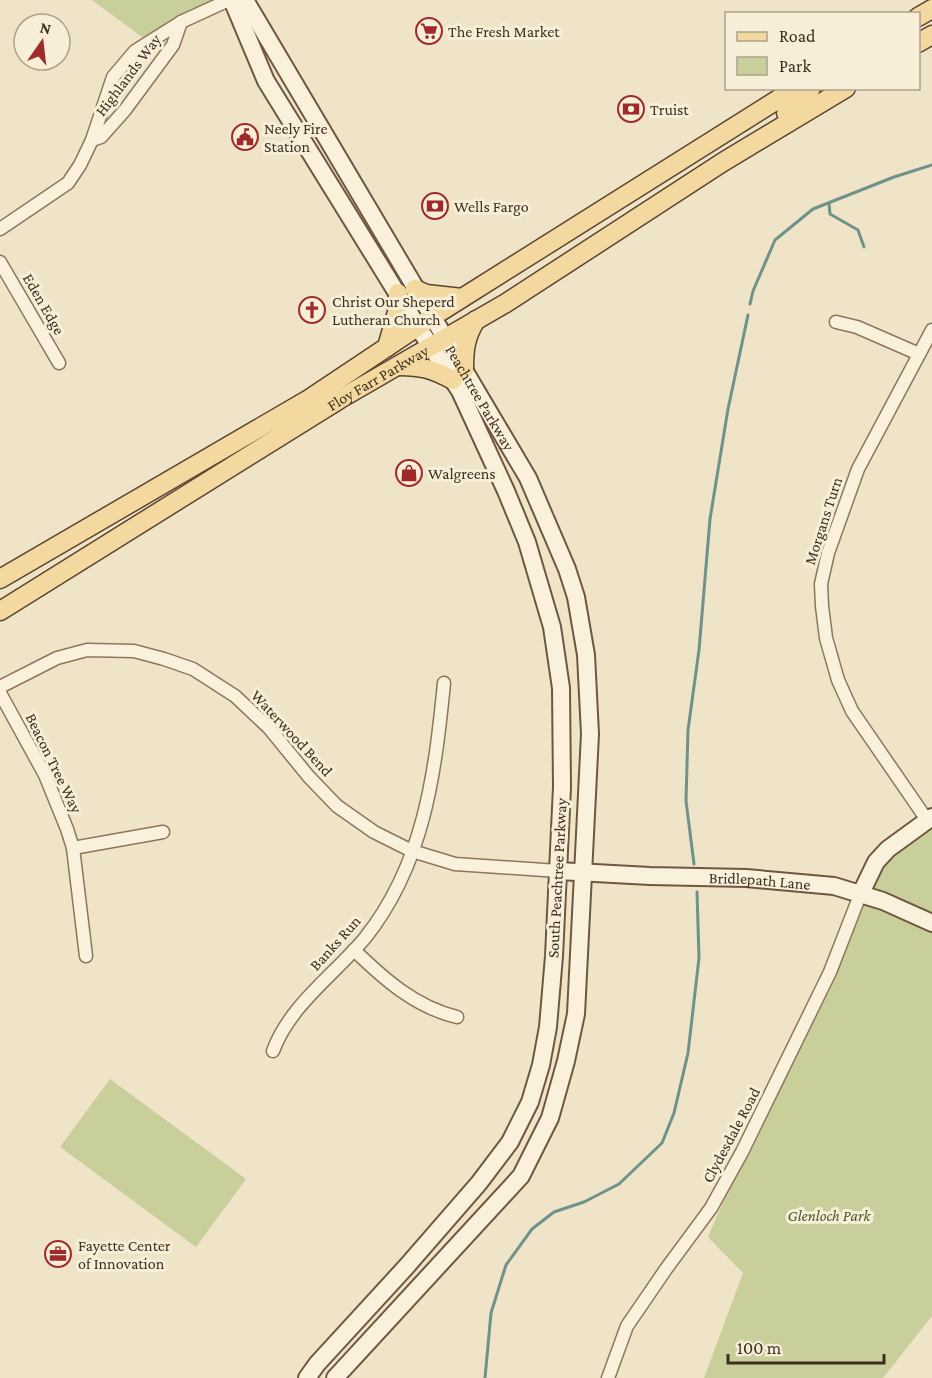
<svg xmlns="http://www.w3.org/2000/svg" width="932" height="1378" viewBox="0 0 932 1378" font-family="'Crimson Pro',serif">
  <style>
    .green { fill: #c9cf9b }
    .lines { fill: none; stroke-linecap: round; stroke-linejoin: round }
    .stream { stroke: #6f938a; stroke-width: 3 }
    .street-casing { stroke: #8d765c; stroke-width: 15 }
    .secondary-casing { stroke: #6f573f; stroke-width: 20 }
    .primary-casing { stroke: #5b4430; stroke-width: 21 }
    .street { stroke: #faf1dc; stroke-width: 12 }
    .secondary { stroke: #faf1dc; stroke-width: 16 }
    .primary { stroke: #f3d9a0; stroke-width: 18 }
    .labels { text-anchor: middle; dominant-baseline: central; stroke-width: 6; stroke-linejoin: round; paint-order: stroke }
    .poi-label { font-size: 16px; fill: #3d2e20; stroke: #f7eed8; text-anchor: start }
    .street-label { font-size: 16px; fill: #3d2e20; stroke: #f7eed8 }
    .park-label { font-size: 16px; font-style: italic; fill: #4d5a26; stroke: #f7eed8 }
  </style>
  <rect width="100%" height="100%" fill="#f0e4c8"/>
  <!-- green -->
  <g class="green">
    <path d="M92 0H237L154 46Z"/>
    <path d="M932 822V1316L883 1378H704L743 1273 708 1237 856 892Z"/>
    <path d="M110 1079 246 1179 196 1247 60 1147Z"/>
  </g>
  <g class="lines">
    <!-- stream -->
    <g class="stream">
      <path d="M829 203 830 214 858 230 864 247"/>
      <path d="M750 304 753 291 775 240 813 209 894 177 932 165"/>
      <path d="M694 864 686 801 688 730 699 650 710 519 728 409 748 315"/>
      <path d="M485 1378 491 1313 506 1265 532 1229 554 1212 584 1202 619 1184 662 1143 674 1113 688 1053 699 958 697 892"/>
    </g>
    <defs>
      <g id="street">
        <path d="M92 140 101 137 125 110 173 45 181 22"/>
        <path d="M0 229 68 183 80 165 92 140 113 77 135 51 181 22 229 0"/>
        <path d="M0 262 59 363"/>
        <path d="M836 322 857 327 919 354"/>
        <path d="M0 687 57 658 87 650 134 651 164 659 193 669 235 696 269 728 309 777 337 806 374 832 412 851 455 864 558 871"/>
        <path d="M0 693 45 775 67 829 73 848 86 956"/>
        <path d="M927 820 852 711 838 680 826 638 822 606 821 584 828 553 858 469 932 330"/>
        <path d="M73 848 163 832"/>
        <path d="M354 950C384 979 415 1007 457 1017"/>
        <path d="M273 1051C290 1005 334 975 365 938 424 864 435 774 444 683"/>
        <path d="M608 1378 627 1326 666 1269 711 1208 742 1152 830 972 860 895"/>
      </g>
      <g id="secondary">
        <path d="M232 0 266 81 418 327 460 391 506 491 527 542 552 627 561 688 562 787 554 956 548 1027 541 1065 530 1102 510 1142 479 1183 406 1267 317 1364 307 1378"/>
        <path id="s1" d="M245 0 528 478 567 569 576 597 586 655 590 734 576 1014 566 1061 550 1118 521 1176 335 1378"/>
        <path id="s2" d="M558 871 650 876 746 878 834 886 883 901 932 923"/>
        <path d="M860 895 876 862 888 849 932 817"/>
      </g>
      <g id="primary">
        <path d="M918 17 932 9"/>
        <path d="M918 43 932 35"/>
        <path d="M786 113C798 106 805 101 811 88"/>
        <path d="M415 289 426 294 462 298"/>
        <path d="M387 347 397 312 398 293"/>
        <path d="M399 366C422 366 432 369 453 380"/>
        <path d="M464 370C464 351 465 337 476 320"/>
        <path d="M0 579 309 399 432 317 796 88"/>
        <path id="s3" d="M0 611 340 399 506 303 723 162 846 88"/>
      </g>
    </defs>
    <!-- street casing -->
    <use href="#street" class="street-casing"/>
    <!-- secondary casing -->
    <use href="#secondary" class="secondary-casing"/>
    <!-- primary casing -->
    <use href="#primary" class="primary-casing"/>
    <!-- street -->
    <use href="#street" class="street"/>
    <!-- secondary -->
    <use href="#secondary" class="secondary"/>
    <!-- primary -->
    <use href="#primary" class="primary"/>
  </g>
  <!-- icons -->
  <defs>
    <symbol id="supermarket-ring" viewBox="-11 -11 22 22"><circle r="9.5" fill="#f7eed8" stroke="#9e2a2b" stroke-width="1.5"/><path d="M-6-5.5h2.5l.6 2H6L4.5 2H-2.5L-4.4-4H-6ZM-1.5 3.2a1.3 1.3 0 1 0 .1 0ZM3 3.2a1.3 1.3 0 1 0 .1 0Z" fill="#9e2a2b"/></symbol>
    <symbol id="bank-ring" viewBox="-11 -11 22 22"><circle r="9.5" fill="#f7eed8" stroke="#9e2a2b" stroke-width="1.5"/><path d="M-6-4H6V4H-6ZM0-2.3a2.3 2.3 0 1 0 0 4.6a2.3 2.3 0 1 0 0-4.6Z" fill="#9e2a2b"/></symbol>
    <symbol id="civic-ring" viewBox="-11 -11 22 22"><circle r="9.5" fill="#f7eed8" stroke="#9e2a2b" stroke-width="1.5"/><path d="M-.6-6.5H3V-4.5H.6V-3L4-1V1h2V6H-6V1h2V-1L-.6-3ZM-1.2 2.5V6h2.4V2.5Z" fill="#9e2a2b"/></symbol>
    <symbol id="church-ring" viewBox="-11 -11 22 22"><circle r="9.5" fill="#f7eed8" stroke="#9e2a2b" stroke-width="1.5"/><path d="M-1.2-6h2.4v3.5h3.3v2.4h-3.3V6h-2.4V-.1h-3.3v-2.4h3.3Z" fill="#9e2a2b"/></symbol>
    <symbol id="shop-ring" viewBox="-11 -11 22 22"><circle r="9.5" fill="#f7eed8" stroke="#9e2a2b" stroke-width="1.5"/><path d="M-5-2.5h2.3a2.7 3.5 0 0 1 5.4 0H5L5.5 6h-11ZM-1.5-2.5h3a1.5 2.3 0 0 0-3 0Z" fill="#9e2a2b"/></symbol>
    <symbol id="office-ring" viewBox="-11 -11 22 22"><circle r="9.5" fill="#f7eed8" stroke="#9e2a2b" stroke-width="1.5"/><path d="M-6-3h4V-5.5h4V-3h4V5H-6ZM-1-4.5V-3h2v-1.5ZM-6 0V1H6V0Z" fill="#9e2a2b"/></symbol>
  </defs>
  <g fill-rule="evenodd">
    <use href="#supermarket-ring" x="414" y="16" width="30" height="30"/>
    <use href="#bank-ring" x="616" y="94" width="30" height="30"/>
    <use href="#civic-ring" x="230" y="122" width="30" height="30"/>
    <use href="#bank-ring" x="420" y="191" width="30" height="30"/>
    <use href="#church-ring" x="297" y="295" width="30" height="30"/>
    <use href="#shop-ring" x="394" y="458" width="30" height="30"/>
    <use href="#office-ring" x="43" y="1239" width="30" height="30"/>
  </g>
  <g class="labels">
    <!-- poi labels -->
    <g class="poi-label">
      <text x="448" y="31">The Fresh Market</text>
      <text x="650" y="109">Truist</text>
      <text x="264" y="128">Neely Fire<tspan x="264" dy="18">Station</tspan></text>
      <text x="454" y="206">Wells Fargo</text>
      <text x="332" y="301">Christ Our Sheperd<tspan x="332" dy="18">Lutheran Church</tspan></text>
      <text x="428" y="473">Walgreens</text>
      <text x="78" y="1245">Fayette Center<tspan x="78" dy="18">of Innovation</tspan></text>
    </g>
    <!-- street labels -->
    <g class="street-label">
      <text transform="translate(128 75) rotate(-53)">Highlands Way</text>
      <text transform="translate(44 304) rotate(60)">Eden Edge</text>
      <text stroke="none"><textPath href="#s3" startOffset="444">Floy Farr Parkway</textPath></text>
      <text stroke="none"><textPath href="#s1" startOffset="462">Peachtree Parkway</textPath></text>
      <text transform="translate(823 521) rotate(-72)">Morgans Turn</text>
      <text transform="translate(292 733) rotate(47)">Waterwood Bend</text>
      <text transform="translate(54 763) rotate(64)">Beacon Tree Way</text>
      <text transform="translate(557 878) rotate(-87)">South Peachtree Parkway</text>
      <text stroke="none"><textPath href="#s2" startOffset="202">Bridlepath Lane</textPath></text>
      <text transform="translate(335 943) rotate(-48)">Banks Run</text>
      <text transform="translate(731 1135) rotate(-62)">Clydesdale Road</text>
    </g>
    <!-- park labels -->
    <g class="park-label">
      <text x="829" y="1215">Glenloch Park</text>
    </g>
  </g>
  <!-- legend -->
  <rect x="725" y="12" width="195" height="78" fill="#f7eed8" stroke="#ada18e" stroke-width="1.5"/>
  <rect x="737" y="32" width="30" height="9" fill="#f3d9a0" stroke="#ada18e" stroke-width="1.5"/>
  <text x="779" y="42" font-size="18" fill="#3d2e20">Road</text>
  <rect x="737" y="57" width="30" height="18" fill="#c9cf9b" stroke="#ada18e" stroke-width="1.5"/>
  <text x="779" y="72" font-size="18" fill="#3d2e20">Park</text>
  <!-- north arrow -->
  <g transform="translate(42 42) rotate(14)"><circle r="28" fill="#f7eed8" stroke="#ada18e" stroke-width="1.5"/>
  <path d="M0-4.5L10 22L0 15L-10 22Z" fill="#9e2a2b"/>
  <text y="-9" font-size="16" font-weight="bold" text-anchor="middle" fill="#3d2e20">N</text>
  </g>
  <!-- scale -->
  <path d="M728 1354v9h156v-9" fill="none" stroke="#3d2e20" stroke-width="3"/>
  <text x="737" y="1354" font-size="18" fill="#3d2e20" stroke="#f7eed8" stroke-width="4.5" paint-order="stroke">100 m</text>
</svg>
